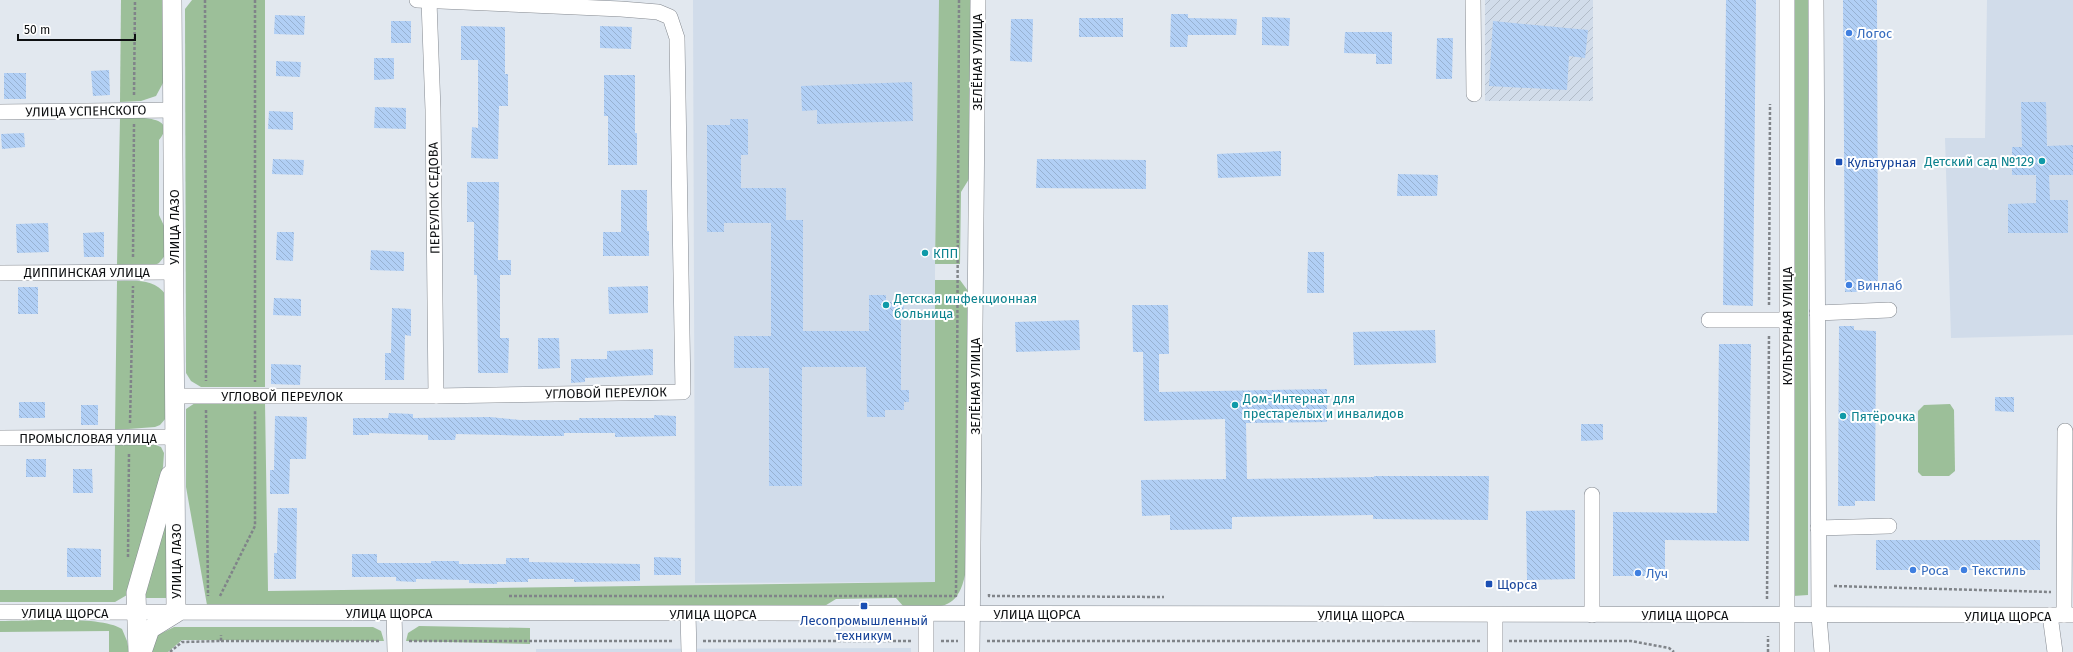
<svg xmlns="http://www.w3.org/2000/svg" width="2073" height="652" viewBox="0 0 2073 652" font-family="'Fira Sans',sans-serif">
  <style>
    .built { fill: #d1dcea }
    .industrial { fill: url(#industrial-furrows) }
    .grass { fill: #9cbf99 }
    .building { fill: url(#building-back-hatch) }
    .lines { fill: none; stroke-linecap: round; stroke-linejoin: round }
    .minor-casing { stroke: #848990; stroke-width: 16 }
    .major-casing { stroke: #848990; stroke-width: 20 }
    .path { stroke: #808489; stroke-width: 2.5; stroke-dasharray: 3 2; stroke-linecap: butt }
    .minor { stroke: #fff; stroke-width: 15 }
    .major { stroke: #fff; stroke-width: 19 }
    .shop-dot { fill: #3f7fe0; stroke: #fff; stroke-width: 1.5 }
    .culture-dot { fill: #0f9aa8; stroke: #fff; stroke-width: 1.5 }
    .transit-dot { fill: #1a4fb4; stroke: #fff; stroke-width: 1.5 }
    .labels { text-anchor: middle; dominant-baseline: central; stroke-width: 4; stroke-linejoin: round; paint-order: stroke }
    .shop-label { font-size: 13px; fill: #366cbe; stroke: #fff; text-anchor: start }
    .street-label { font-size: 13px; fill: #0d0f11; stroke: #fff }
    .culture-label { font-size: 13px; fill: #0d838f; stroke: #fff; text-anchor: start }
    .transit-label { font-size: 13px; fill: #164399; stroke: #fff; text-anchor: start }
  </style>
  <defs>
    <pattern id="industrial-furrows" width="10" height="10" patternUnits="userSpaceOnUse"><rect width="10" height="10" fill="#d1dcea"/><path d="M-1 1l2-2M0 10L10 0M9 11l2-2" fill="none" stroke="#b2bcc8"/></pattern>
    <pattern id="building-back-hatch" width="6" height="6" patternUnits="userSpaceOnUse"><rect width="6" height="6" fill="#b1cff5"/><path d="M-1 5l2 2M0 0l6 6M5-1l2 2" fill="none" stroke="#97b1d1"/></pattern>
  </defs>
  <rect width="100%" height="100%" fill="#e2e8ef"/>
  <!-- built -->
  <g class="built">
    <path d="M693 0H939L935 273 936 582 695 583Z"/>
    <path d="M1987 0H2073V335L1951 338 1945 138H1985Z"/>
    <path d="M911 648V652H536V649Z"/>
  </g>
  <!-- industrial -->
  <rect class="industrial" x="1485" y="0" width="108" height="101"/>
  <!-- grass -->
  <g class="grass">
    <path d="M121 0H163V83L156 96 141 101 120 102Z"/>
    <path d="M192 0H265V387H201L191 381 186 373 185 9Z"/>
    <path d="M939 0H972L969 179 961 192 960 264H935Z"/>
    <path d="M1793 0H1808V595L1793 596Z"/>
    <path d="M120 118C133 118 180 114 159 140V215L166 230 167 253 159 263 155 265H117Z"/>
    <path d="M935 280H960L968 291 965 575C957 613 937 607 904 607L896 598 836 599 823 607 207 605 186 487V409L195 403H265L268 591 935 582Z"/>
    <path d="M117 281C136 281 154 278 166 295V418L160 425 155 427 115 430Z"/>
    <path d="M1950 404 1954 410 1955 471 1949 476H1922L1918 472V411L1924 405Z"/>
    <path d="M115 444H153L161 447 164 453 163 467 127 595 115 602H0V590H113Z"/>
    <path d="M169 498 168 598H141Z"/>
    <path d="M0 621C28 621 100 615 122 629L127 641 129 652H109V631L0 632Z"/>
    <path d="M419 626 530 628V644L406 641 408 633Z"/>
    <path d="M174 627H373L381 631 384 641 182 640 168 652H149L156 636Z"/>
  </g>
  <!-- building -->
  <g class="building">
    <path d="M1726 0H1756L1753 306 1723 305Z"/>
    <path d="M1843 0H1877L1878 292H1845Z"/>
    <path d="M1171 14H1188V18L1237 19 1236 35H1188L1187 47H1170Z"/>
    <path d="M275 15 305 16 304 35 274 34Z"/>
    <path d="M1262 17 1290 18 1289 46 1262 45Z"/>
    <rect x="1079" y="18" width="44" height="19"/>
    <path d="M1011 19H1033L1032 62 1010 61Z"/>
    <rect x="391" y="21" width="20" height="22"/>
    <path d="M1493 21 1588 30 1585 58 1569 56 1567 90 1489 86Z"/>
    <path d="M461 26 505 27V74H508V106H499L498 159 471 158 472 127 478 128V60H461Z"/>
    <path d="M600 26 632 27 631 49 600 48Z"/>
    <path d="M1345 32H1392V64H1376V54L1344 53Z"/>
    <path d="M1437 38H1453L1452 79H1436Z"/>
    <path d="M374 58H394V79L374 80Z"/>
    <path d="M276 61 301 62 300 77 276 76Z"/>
    <path d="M109 70 110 95 93 96 91 71Z"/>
    <rect x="4" y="73" width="22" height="26"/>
    <path d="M604 75H635V133H637V165H608V116H604Z"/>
    <path d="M912 82 913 121 817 124V110L802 111 801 86Z"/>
    <path d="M2021 102H2046L2047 146 2073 145V175H2049L2050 200H2068V233H2008V204L2036 203V175H2012V147H2022Z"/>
    <path d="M375 107 406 108V129L374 128Z"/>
    <path d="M269 111 293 112V130L268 129Z"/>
    <path d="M730 119H748V155H741V188H786V220H803V331H869V295H886V302H904V317H901V390H909V402H904V410H885V417H867L866 367H802V486H769V368H734V336H771V223H724V232H707V125H730Z"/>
    <path d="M24 133 25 147 2 149 1 134Z"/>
    <path d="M1281 151V176L1218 178 1217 154Z"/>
    <path d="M273 159 304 160 303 175 272 174Z"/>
    <path d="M1037 159 1146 160V189L1036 188Z"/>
    <path d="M1398 174 1438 175 1437 196H1397Z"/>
    <path d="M467 182H499L498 260H511V275H500V338H509L508 373H478L477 275H474V222H467Z"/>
    <path d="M621 190H647V231H649V256H603V232H621Z"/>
    <path d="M48 223 49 252 17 253 16 224Z"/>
    <path d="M104 232V257H84L83 233Z"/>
    <path d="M277 232H294L293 261 276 260Z"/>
    <path d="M371 250 404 252V271L370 270Z"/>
    <path d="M1308 252H1324V293H1307Z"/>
    <path d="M648 286V313L609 314 608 287Z"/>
    <rect x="18" y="287" width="20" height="27"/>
    <path d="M274 298 301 299V316L273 315Z"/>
    <path d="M1132 305H1168L1169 354H1159V392L1327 389V422L1246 423 1247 479 1374 477V476H1489L1488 520 1373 519V515L1232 517V529L1170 530V515L1142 516 1141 480 1226 479 1225 419 1144 421 1143 352H1133Z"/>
    <path d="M392 308 411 309V336L405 335 404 380H385V353H391Z"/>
    <path d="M1079 320 1080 350 1016 352 1015 322Z"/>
    <path d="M1839 326H1854V330L1876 331 1875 501H1855V506H1838Z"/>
    <path d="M1435 330 1436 363 1354 365 1353 332Z"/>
    <path d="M538 338H559L560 368 538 369Z"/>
    <path d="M1719 344H1751L1749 541 1665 540V576H1613V512L1717 513Z"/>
    <path d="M653 349V375L585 378V382L571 383V359H607V351Z"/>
    <path d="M271 364 301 365 300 385 271 384Z"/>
    <path d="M1995 397H2014V412L1995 411Z"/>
    <rect x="19" y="402" width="26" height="16"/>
    <rect x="81" y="405" width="17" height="20"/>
    <path d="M389 413 413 414V418L490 417 520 420H579V418H654V415L676 416V436L615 437V433H564V436H537L456 434 455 440H428V435L369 433V435H353V418H388Z"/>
    <path d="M275 416 307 417 306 459H290L289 494H270V470H274Z"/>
    <path d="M1581 424H1603V440L1581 441Z"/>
    <rect x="26" y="459" width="20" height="18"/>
    <path d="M73 469H92L93 493H73Z"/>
    <path d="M278 508H297L296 579H274V553H277Z"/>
    <path d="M1575 510V579L1527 580 1526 511Z"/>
    <rect x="1876" y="540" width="164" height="30"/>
    <path d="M67 548 101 549V577H67Z"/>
    <path d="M352 554H377V563H431V561H459V564H506V558H529V562L640 564V581L574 582V579H528V582H497V584L469 583V580L416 579V582L396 581V577H352Z"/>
    <path d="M654 557 681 558V575H654Z"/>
  </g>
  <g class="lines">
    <defs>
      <g id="minor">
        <path d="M1473 0 1474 94"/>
        <path d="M1816 0 1819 615"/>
        <path d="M429 1 433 110 436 396"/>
        <path d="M0 112 173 110"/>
        <path d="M0 273 174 272"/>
        <path d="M1817 313 1889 310"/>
        <path d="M1709 320H1787"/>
        <path d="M175 396H436L683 392 677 38 670 17 658 12 621 9 417 0"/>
        <path d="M0 438 175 437"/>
        <path d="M1592 495V615"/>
        <path d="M1818 528 1889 526"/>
        <path d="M0 612 2073 615"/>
        <path d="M394 613 395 652"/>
        <path d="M688 614 689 652"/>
        <path d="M1495 615V652"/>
        <path d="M2050 615 2055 652"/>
        <path d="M2064 615 2065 431"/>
        <path d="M1819 616 1822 652"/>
        <path d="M926 652V614"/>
        <path d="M972 652 978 0"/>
        <path d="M1787 652V0"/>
      </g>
      <g id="major">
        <path d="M138 652 136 593 170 475"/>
        <path d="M142 652 150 629 176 613 172 0"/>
      </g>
    </defs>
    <!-- minor casing -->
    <use href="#minor" class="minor-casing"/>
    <!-- major casing -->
    <use href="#major" class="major-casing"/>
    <!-- path -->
    <g class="path">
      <path d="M205 0 206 381"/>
      <path d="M255 0V382"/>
      <path d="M134 95 135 0"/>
      <path d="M133 257 134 124"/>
      <path d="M1769 305 1770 104"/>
      <path d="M206 410 208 596"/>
      <path d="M130 423 133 286"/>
      <path d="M128 557 129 452"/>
      <path d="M1834 586 2051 592"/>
      <path d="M989 594V596L1164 597"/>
      <path d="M220 596 255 526V411"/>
      <path d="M509 596H956L959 0"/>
      <path d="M1767 599 1769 334"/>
      <path d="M221 641H380"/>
      <path d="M409 641H674"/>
      <path d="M703 641H912"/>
      <path d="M941 641H958"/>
      <path d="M987 641H1480"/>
      <path d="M1509 641H1631L1669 648 1674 652"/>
      <path d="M170 652 182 642 221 641V635"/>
      <path d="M1768 652V636"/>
    </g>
    <!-- minor -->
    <use href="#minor" class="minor"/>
    <!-- major -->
    <use href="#major" class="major"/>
  </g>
  <!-- markers -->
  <g class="shop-dot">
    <circle cx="1849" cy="33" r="4"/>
    <circle cx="1849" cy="285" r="4"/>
    <circle cx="1913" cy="570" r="4"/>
    <circle cx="1964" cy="570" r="4"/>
    <circle cx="1638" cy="573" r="4"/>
  </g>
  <g class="culture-dot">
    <circle cx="2042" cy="161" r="4"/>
    <circle cx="925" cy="253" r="4"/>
    <circle cx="886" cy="305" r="4"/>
    <circle cx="1235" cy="405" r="4"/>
    <circle cx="1843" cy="416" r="4"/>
  </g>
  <g class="transit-dot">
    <rect x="1835" y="158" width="8" height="8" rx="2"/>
    <rect x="1485" y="580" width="8" height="8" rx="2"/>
    <rect x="860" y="602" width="8" height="8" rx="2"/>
  </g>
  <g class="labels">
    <!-- shop labels -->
    <g class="shop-label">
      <text x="1857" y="33">Логос</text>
      <text x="1857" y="285">Винлаб</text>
      <text x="1921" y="570">Роса</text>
      <text x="1972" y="570">Текстиль</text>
      <text x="1646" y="573">Луч</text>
    </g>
    <!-- street labels -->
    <g class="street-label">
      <text transform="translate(977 62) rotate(-90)">ЗЕЛЁНАЯ УЛИЦА</text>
      <text transform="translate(86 111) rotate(-1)">УЛИЦА УСПЕНСКОГО</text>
      <text transform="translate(434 198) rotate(-91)">ПЕРЕУЛОК СЕДОВА</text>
      <text transform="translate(174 227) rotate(-90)">УЛИЦА ЛАЗО</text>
      <text x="87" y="272">ДИППИНСКАЯ УЛИЦА</text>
      <text transform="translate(1787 326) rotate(-90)">КУЛЬТУРНАЯ УЛИЦА</text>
      <text transform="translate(975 386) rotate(-90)">ЗЕЛЁНАЯ УЛИЦА</text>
      <text transform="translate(606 393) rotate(-1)">УГЛОВОЙ ПЕРЕУЛОК</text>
      <text x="282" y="396">УГЛОВОЙ ПЕРЕУЛОК</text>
      <text x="88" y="438">ПРОМЫСЛОВАЯ УЛИЦА</text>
      <text transform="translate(176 561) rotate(-90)">УЛИЦА ЛАЗО</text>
      <text x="65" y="613">УЛИЦА ЩОРСА</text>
      <text x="389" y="613">УЛИЦА ЩОРСА</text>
      <text x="713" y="614">УЛИЦА ЩОРСА</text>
      <text x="1037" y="614">УЛИЦА ЩОРСА</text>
      <text x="1361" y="615">УЛИЦА ЩОРСА</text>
      <text x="1685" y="615">УЛИЦА ЩОРСА</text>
      <text x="2008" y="616">УЛИЦА ЩОРСА</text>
    </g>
    <!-- culture labels -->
    <g class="culture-label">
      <text x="2034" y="161" text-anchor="end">Детский сад №129</text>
      <text x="933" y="253">КПП</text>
      <text x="894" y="298">Детская инфекционная<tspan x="894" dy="15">больница</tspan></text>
      <text x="1243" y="398">Дом-Интернат для<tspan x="1243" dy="15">престарелых и инвалидов</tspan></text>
      <text x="1851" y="416">Пятёрочка</text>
    </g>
    <!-- transit labels -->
    <g class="transit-label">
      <text x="1847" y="162">Культурная</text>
      <text x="1497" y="584">Щорса</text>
      <text x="864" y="620" text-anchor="middle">Лесопромышленный<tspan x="864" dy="15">техникум</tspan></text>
    </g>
  </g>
  <!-- scale -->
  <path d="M18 34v6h117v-6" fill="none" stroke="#0d0f11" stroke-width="2"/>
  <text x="24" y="34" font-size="12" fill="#0d0f11" stroke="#ffffff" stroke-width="3" paint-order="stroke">50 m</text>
</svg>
